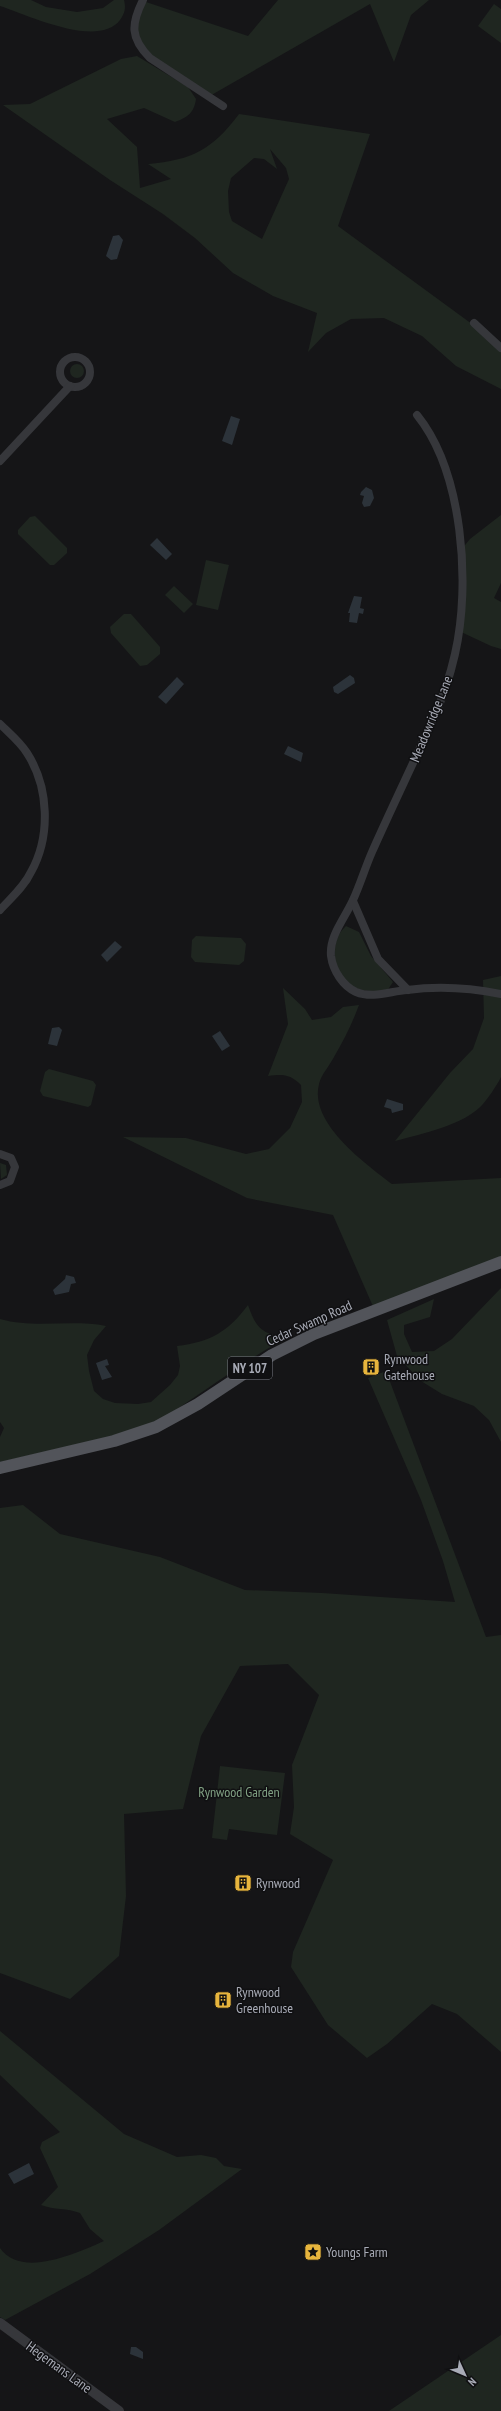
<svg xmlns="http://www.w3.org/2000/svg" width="501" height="2411" viewBox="0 0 501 2411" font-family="'PT Sans Narrow',sans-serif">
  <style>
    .green { fill: #1f2620; fill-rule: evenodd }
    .water { fill: #2c333a }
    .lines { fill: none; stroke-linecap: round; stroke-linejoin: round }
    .minor { stroke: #36373b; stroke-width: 8 }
    .tertiary { stroke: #36373b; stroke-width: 10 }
    .primary { stroke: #52545a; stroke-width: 12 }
    .labels { text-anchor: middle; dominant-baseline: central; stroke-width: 3; stroke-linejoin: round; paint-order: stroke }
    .shield { fill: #101012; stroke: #7a7c85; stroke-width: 1 }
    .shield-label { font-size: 13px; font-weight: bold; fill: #a8abb6 }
    .street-label { font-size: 14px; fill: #a8abb6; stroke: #101012 }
    .poi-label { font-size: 14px; fill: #a8abb6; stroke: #101012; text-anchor: start }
    .park-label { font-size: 14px; fill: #80a083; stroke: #101012 }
  </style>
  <rect width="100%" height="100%" fill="#151517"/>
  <!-- green -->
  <g class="green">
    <path d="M0 0H31L46 7 77 12 103 8 114 0H124C126 8 125 13 120 20 98 49 28 15 0 6Z"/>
    <path d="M278 0H429L411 15 394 62 370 4 208 97 150 58 134 33 143 1 248 36Z"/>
    <path d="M494 4 501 9V43L478 26Z"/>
    <path d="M137 56 188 87 196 99C194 113 188 117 175 122L144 108 107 119 137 147 140 188 171 179 148 164C192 160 212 150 239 114L370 134 338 226 487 335 501 348V389L456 366 422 336 384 318 351 319 326 333 308 352 317 313 273 296 233 273 195 238 163 214 110 180 3 105 30 104 121 59ZM270 149 286 168 289 179 262 239 232 221 229 212 228 191 231 178 254 158 264 159 277 169Z"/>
    <circle cx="77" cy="371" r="7"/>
    <path d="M501 515V583L494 598 501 602V649L491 646 459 631 461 550 470 539Z"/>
    <path d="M35 516 67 548V553L54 565H50L18 534V530L30 517Z"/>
    <path d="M206 560 229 565 218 610 196 605Z"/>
    <path d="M174 586 193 604 184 613 165 595Z"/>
    <path d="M124 614H131L160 647V654L147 665 140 666 111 633 110 627Z"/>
    <path d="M346 926 359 932 371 956 393 982 387 991C376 991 365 992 355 988 333 977 327 943 346 926Z"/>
    <path d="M196 936 241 938 246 944 244 961 239 965 195 962 191 957 192 940Z"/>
    <path d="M501 976V1077L499 1081C494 1089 489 1097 483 1104 465 1125 421 1134 395 1141L450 1073 473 1049 484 1018 483 980Z"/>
    <path d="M283 988 305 1009 312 1020 331 1017 343 1007 359 1005C352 1024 344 1040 334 1057 330 1065 321 1075 319 1084 309 1123 365 1163 392 1184L501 1178V1262L375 1311 333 1215 247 1198 123 1137 186 1138 246 1154 269 1149 290 1128 302 1102 301 1085C290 1074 283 1074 268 1076L288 1024Z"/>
    <path d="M49 1069 93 1081 96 1085 91 1105 88 1107 43 1096 40 1091 45 1072Z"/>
    <path d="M0 1163 6 1165 7 1175 1 1179Z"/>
    <path d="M501 1288V1442L489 1420 474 1406 442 1394 421 1381 397 1356 387 1320 434 1299 430 1317 404 1325V1334L412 1352 434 1351 452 1339Z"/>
    <path d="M248 1305C256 1328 261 1333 285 1338L246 1362 164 1418 119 1435 0 1462V1437L4 1428 0 1422V1319C35 1329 71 1319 106 1326L94 1340 87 1355 89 1371 94 1391 103 1399 115 1403 138 1404 151 1402 170 1385 178 1375 180 1366 177 1346C210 1342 228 1332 248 1305Z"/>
    <path d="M386 1371 486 1637 501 1635V2052L457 2014 432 2004 387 2044 367 2058 328 2025 291 1967 293 1952 333 1860 290 1834 294 1807 292 1765 319 1695 288 1664 240 1666 201 1736 183 1809 124 1814 126 1896 119 1956 70 1999 0 1973V1508L23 1505 60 1534 160 1557 245 1590 322 1593 455 1602 443 1561 421 1500 368 1378Z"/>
    <path d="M220 1766 285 1773 277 1835 229 1829 227 1840 212 1838Z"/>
    <path d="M0 2031 124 2134 177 2157 201 2155 216 2158 224 2166 242 2169 159 2230 90 2274 5 2320 0 2317V2248C21 2279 77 2253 104 2241L90 2229 80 2213C67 2208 54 2210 41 2205L58 2187 40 2148 42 2142 60 2132 0 2075Z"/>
    <path d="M501 2335V2411H389Z"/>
  </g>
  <!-- water -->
  <g class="water">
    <path d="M119 235 123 240 117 259 111 260 106 256 113 236Z"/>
    <path d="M231 416 240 419 232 445 222 441Z"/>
    <path d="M366 487 372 490 374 498 370 506 364 507 362 503 364 496 360 495 361 492Z"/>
    <path d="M157 538 172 554 166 560 150 545Z"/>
    <path d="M354 596 362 597 360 608 364 609 363 614 359 613 357 623 349 622 350 613H348Z"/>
    <path d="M350 675 354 678 355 683 338 694 334 692 333 687Z"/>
    <path d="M177 677 184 684 166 704 158 697Z"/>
    <path d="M288 746 303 753 301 762 284 754Z"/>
    <path d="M115 941 122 947 107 962 101 955Z"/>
    <path d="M59 1027 62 1030 57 1046 48 1044 52 1028Z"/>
    <path d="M220 1031 230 1046 222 1051 212 1036Z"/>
    <path d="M387 1099 403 1104V1110L392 1113 391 1109 384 1107Z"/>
    <path d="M66 1275 74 1277 76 1283 71 1284 69 1292 55 1295 53 1290 65 1279Z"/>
    <path d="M107 1359 109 1365 105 1366 112 1377 102 1380 96 1363Z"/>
    <path d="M29 2163 34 2174 14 2184 8 2174Z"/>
    <path d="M131 2347H136L143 2352V2359L130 2354Z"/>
  </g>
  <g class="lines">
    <!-- minor -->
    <g class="minor">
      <path d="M143 0C131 24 130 38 150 58L223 106"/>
      <path d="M474 323 501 348"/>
      <circle cx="75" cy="372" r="15"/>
      <path d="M417 415C463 472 471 584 455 654 450 676 443 697 434 717 414 762 392 807 372 852 365 868 360 885 353 900 345 918 329 936 331 956 333 971 343 986 356 992 373 999 391 991 407 990 437 986 471 988 501 994"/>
      <path d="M0 461 70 386"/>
      <path d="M0 724C9 733 20 742 27 753 49 787 51 836 31 872 24 887 11 898 0 910"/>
      <path d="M353 901 378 959 408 990"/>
      <path d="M0 1154 11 1158 15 1167 10 1181 0 1185"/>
    </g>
    <!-- tertiary -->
    <path class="tertiary" d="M0 2323 119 2411"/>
    <!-- primary -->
    <path class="primary" d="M0 1468 114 1441 156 1427 198 1404 272 1355 314 1334 501 1262"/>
  </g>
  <!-- icons -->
  <defs>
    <symbol id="building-square" viewBox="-11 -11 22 22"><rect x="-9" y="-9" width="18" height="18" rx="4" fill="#e7b53d" stroke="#101012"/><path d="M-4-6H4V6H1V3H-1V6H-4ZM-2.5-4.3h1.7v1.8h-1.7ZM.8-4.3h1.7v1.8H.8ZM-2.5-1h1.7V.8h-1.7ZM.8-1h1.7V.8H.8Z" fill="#111"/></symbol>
    <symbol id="sight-square" viewBox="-11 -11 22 22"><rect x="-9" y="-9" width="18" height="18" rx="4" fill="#e7b53d" stroke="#101012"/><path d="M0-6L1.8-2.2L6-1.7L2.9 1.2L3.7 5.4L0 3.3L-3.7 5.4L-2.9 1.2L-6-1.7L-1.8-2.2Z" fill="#111"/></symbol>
  </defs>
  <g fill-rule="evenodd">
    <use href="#building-square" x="361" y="1357" width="20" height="20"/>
    <use href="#building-square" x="233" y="1873" width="20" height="20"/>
    <use href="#building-square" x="213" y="1990" width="20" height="20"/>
    <use href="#sight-square" x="303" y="2242" width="20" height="20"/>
  </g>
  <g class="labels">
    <!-- shield labels -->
    <rect class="shield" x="228" y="1357" width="44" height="22" rx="3"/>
    <g class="shield-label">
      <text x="250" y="1368">NY 107</text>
    </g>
    <!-- street labels -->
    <g class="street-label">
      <text transform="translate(431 719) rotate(-68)">Meadowridge Lane</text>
      <text transform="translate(309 1323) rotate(-24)">Cedar Swamp Road</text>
      <text transform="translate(59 2367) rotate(36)">Hegemans Lane</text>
    </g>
    <!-- poi labels -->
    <g class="poi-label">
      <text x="384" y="1359">Rynwood<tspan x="384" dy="16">Gatehouse</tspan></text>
      <text x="256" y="1883">Rynwood</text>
      <text x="236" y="1992">Rynwood<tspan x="236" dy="16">Greenhouse</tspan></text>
      <text x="326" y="2252">Youngs Farm</text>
    </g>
    <!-- park labels -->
    <g class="park-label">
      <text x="239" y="1792">Rynwood Garden</text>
    </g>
  </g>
  <!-- north arrow -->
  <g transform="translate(465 2375) rotate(134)" stroke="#101012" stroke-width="3" paint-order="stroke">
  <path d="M0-3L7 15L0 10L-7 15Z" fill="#a8abb6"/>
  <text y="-6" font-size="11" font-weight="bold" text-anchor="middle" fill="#a8abb6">N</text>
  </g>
</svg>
